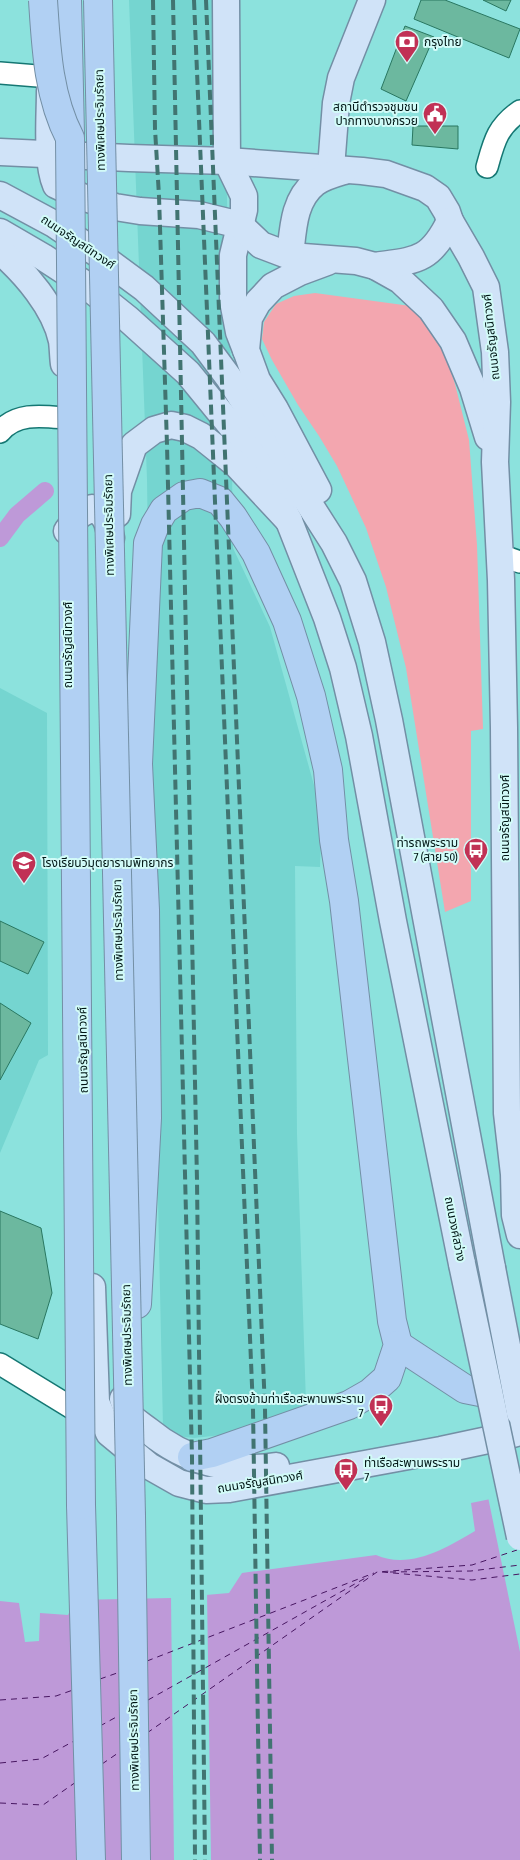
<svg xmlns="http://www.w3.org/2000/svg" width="520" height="1860" viewBox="0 0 520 1860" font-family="'Asap Condensed','Noto Sans Thai',sans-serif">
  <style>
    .built { fill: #75d5d0 }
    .green { fill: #f3a6af }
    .water { fill: #be99d8 }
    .pier { fill: #8ce2dd }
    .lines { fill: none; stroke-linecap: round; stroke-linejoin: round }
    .canal { stroke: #be99d8; stroke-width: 18 }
    .ferry { stroke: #471661; stroke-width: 1; stroke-dasharray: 6 5; stroke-linecap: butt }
    .building { fill: #6cb89f; stroke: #297761 }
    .minor-casing { stroke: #157773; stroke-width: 24 }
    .major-casing { stroke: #738fa5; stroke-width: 29 }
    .highway-casing { stroke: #738fa5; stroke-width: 30 }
    .minor { stroke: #fff; stroke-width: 21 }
    .major { stroke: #d0e3f8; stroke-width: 26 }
    .highway { stroke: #b1d0f3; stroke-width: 28 }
    .rail { stroke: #417471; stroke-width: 4; stroke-dasharray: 10 5; stroke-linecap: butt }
    .major-bridge-casing { stroke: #738fa5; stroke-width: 29; stroke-linecap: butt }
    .highway-bridge-casing { stroke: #738fa5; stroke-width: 30; stroke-linecap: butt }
    .major-bridge { stroke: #d0e3f8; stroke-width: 26 }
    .highway-bridge { stroke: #b1d0f3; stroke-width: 28 }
    .labels { text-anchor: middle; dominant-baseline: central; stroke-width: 4; stroke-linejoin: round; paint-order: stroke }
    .poi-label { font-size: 12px; fill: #001615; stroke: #d2fbf8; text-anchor: start }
    .street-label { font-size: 12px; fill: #001615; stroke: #d2fbf8 }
  </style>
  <rect width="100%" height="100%" fill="#8ce2dd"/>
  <!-- built -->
  <g class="built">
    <path d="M129 0H222L230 318 233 548 270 627 322 814 320 867 295 866 297 1134 306 1403 283 1419 239 1433 194 1438 176 1436 163 1427 156 1108 147 479Z"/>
    <path d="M0 688 47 713 48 1055 39 1060 0 1153Z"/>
  </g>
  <!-- green -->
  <path class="green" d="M315 293 418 307 443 347 455 384 469 440 477 545 483 729 471 731V901L445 912 406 668 386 587 366 528 337 466 319 436 298 405 272 360 262 339 264 322 276 304 294 296Z"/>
  <!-- water -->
  <path class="water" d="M520 1493V1860H0V1601L19 1603 25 1642 39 1641 40 1613 68 1615 75 1600 171 1598 229 1593 242 1573 376 1555C410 1570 446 1548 475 1531L471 1503Z"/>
  <!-- pier -->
  <g class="pier">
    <path d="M520 1490V1652L488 1497Z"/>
    <path d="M207 1592 211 1860H174L171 1596Z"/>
  </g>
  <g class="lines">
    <!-- canal -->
    <path class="canal" d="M0 538 17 515 45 491"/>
    <!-- ferry -->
    <g class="ferry">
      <path d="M382 1572 472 1580 520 1574"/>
      <path d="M390 1572 471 1571 520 1565"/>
      <path d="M147 1661 374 1573"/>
      <path d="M100 1679 120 1672"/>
      <path d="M0 1700 56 1696 73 1690"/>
      <path d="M148 1700 369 1576"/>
      <path d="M100 1726 120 1715"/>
      <path d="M147 1733 377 1572 472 1565 517 1550"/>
      <path d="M0 1763 41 1759 74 1741"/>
      <path d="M102 1764 121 1751"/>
      <path d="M0 1803 43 1805 76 1782"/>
    </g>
  </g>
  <!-- building -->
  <g class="building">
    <path d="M421 0H445L520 29 509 58 414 19Z"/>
    <path d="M483 0H511L506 11Z"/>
    <path d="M405 26 434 37 406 101 381 89Z"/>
    <path d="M413 126H458V149L412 145Z"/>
    <path d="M0 921 44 942 28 974 0 961Z"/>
    <path d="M0 1003 31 1023 0 1080Z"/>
    <path d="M0 1211 41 1228 52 1293 38 1339 0 1324Z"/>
  </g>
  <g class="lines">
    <defs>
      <g id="minor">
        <path d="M0 73 50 77"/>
        <path d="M487 167C494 142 497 127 520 111"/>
        <path d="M0 432C16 412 43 416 65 418"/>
        <path d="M500 555 520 562"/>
        <path d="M0 1364 90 1419"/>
      </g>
      <g id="major">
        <path d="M226 0 227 161 244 196V210L233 255V301L239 332 246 350"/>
        <path d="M50 91C50 117 46 162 56 185L82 197 115 207 140 211 199 215 240 225 261 245 290 256 356 261 375 266 400 280 431 309 453 341 473 388 488 437"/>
        <path d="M0 152 129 158 227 161 362 171 386 174 425 188 438 197 447 212 450 221 471 257 486 287 495 352 497 402 495 462 501 580 504 728 507 1113 514 1174 515 1215 520 1235"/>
        <path d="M331 168 336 103 341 78 372 0"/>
        <path d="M0 195 54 224 98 254 144 288 203 343 229 378 334 543 353 581 372 642 389 720 492 1268"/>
        <path d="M0 232 43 257 83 283 128 319 188 373 237 433 263 470 289 521 327 618 343 668 359 736 393 921 462 1264"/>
        <path d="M0 251C25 273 55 307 62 341 63 348 63 357 64 364"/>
        <path d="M290 256C293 231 293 200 315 183 323 177 334 174 344 171"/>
        <path d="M375 266C416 260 430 262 450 221"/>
        <path d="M318 490 275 409 257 380 246 350 249 318 258 302 273 286 300 272 327 262"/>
        <path d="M117 514 118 491 134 445 154 430 171 425 185 428 201 436 216 448 237 465 289 521"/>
        <path d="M67 531 79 515 92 508C107 514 108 524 111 538"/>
        <path d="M92 1287 96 1402 109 1433 149 1466 179 1483 206 1490 229 1489 441 1450 502 1437 520 1432"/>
        <path d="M123 1399C125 1405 127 1412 131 1417 136 1422 144 1427 149 1431 185 1461 230 1473 276 1466"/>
      </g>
      <g id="highway">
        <path d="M67 0 70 134"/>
        <path d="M137 1304 147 1118 145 910 138 764 148 543 155 525 164 510 184 496 200 493 220 501 233 517 256 553 287 621 311 696 328 770 334 840 344 901 392 1321 398 1345 387 1378 370 1393 349 1405 212 1453 192 1457"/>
        <path d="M398 1345 465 1389 505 1397 510 1393"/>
        <path d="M81 1505 91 1860"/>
        <path d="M131 1516 136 1860"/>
      </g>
    </defs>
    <!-- minor casing -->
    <use href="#minor" class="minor-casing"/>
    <!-- major casing -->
    <use href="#major" class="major-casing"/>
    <!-- highway casing -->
    <use href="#highway" class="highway-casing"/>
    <!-- minor -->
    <use href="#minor" class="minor"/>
    <!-- major -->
    <use href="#major" class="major"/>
    <!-- highway -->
    <use href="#highway" class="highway"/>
    <!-- rail -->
    <g class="rail">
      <path d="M153 0 155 129 159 196 167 445 192 1457 195 1860"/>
      <path d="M173 0 197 1181 205 1860"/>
      <path d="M194 0 253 1409 260 1860"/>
      <path d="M206 0 265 1409 272 1860"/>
    </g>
    <defs>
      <g id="major-bridge">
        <path d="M462 1264 520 1537"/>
        <path d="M492 1268 520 1413"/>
      </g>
      <g id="highway-bridge">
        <path d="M43 0C46 46 48 96 70 138L81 1505"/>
        <path d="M98 0 131 1516"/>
      </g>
    </defs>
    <!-- major-bridge casing -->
    <use href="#major-bridge" class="major-bridge-casing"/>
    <!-- highway-bridge casing -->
    <use href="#highway-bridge" class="highway-bridge-casing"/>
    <!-- major-bridge -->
    <use href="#major-bridge" class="major-bridge"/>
    <!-- highway-bridge -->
    <use href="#highway-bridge" class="highway-bridge"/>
  </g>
  <!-- icons -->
  <defs>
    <symbol id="bank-pin" viewBox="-11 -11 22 30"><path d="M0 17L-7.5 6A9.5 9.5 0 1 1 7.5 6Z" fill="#c13155" stroke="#d2fbf8"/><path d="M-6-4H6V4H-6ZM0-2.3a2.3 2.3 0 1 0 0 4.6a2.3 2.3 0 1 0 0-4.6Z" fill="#fff"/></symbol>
    <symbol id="civic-pin" viewBox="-11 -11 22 30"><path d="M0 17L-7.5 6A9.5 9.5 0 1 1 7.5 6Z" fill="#c13155" stroke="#d2fbf8"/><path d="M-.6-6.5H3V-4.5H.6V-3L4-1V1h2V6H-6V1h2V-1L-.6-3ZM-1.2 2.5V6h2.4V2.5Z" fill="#fff"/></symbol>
    <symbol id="bus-pin" viewBox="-11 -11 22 30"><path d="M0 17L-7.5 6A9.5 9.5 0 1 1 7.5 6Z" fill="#c13155" stroke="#d2fbf8"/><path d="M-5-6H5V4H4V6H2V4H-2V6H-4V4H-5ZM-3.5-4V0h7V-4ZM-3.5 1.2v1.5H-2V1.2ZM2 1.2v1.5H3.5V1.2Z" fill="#fff"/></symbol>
    <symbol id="school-pin" viewBox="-11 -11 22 30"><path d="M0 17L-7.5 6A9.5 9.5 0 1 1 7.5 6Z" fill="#c13155" stroke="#d2fbf8"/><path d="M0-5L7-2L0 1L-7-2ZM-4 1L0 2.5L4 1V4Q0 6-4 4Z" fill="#fff"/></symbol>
  </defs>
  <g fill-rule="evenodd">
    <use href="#bank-pin" x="393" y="28" width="28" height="38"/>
    <use href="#civic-pin" x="421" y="100" width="28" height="38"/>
    <use href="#bus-pin" x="462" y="836" width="28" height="38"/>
    <use href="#school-pin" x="10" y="849" width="28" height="38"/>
    <use href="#bus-pin" x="367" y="1392" width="28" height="38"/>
    <use href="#bus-pin" x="332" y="1456" width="28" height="38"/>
  </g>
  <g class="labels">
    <!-- poi labels -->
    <g class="poi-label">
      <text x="424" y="42">กรุงไทย</text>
      <text x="418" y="107" text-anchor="end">สถานีตำรวจชุมชน<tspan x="418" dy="14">ปากทางบางกรวย</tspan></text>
      <text x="458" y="843" text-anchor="end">ท่ารถพระราม<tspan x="458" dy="14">7 (สาย 50)</tspan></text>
      <text x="42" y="863">โรงเรียนวิมุตยารามพิทยากร</text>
      <text x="364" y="1399" text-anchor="end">ฝั่งตรงข้ามท่าเรือสะพานพระราม<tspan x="364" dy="14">7</tspan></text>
      <text x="364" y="1463">ท่าเรือสะพานพระราม<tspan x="364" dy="14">7</tspan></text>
    </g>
    <!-- street labels -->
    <g class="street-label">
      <text transform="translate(100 120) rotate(-91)">ทางพิเศษประจิมรัถยา</text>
      <text transform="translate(78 242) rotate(34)">ถนนจรัญสนิทวงศ์</text>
      <text transform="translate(491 337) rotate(-96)">ถนนจรัญสนิทวงศ์</text>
      <text transform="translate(109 525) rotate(-91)">ทางพิเศษประจิมรัถยา</text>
      <text transform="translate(68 645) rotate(-90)">ถนนจรัญสนิทวงศ์</text>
      <text transform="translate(505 818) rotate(-90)">ถนนจรัญสนิทวงศ์</text>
      <text transform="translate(118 930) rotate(-91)">ทางพิเศษประจิมรัถยา</text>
      <text transform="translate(83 1050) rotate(-91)">ถนนจรัญสนิทวงศ์</text>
      <text transform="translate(455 1229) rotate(79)">ถนนวงศ์สว่าง</text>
      <text transform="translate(127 1335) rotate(-91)">ทางพิเศษประจิมรัถยา</text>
      <text transform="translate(260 1482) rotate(-9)">ถนนจรัญสนิทวงศ์</text>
      <text transform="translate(134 1740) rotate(-91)">ทางพิเศษประจิมรัถยา</text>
    </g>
  </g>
</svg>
